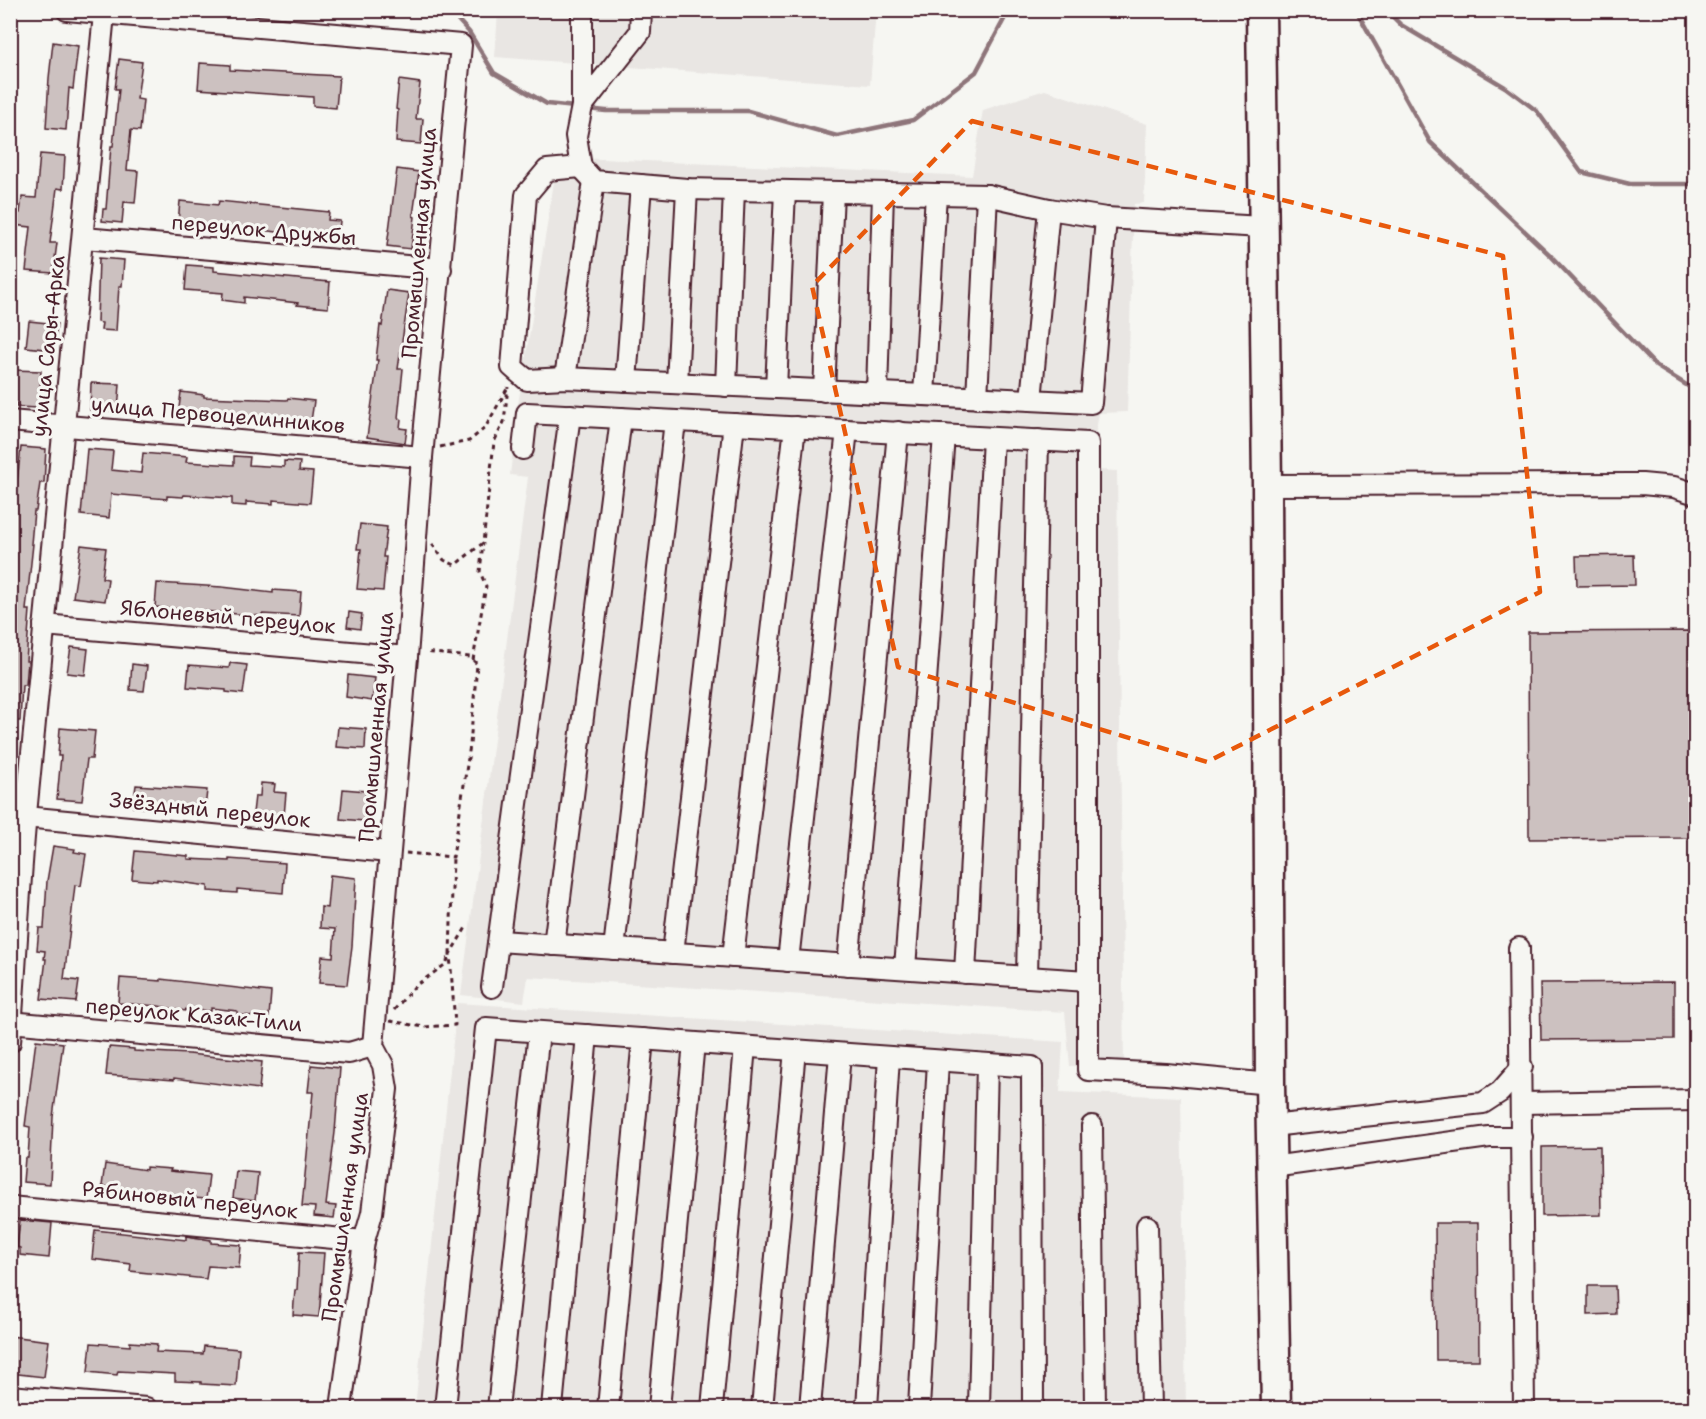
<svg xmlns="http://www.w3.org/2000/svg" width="1706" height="1419" viewBox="0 0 1706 1419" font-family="'Shantell Sans',sans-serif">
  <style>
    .built { fill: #e9e6e3 }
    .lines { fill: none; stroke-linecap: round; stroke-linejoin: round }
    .stream { stroke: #8e747a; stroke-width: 4.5 }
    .building { fill: #ccc1c0; stroke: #4a1f2b; stroke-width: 1.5 }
    .minor-casing { stroke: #4a1f2b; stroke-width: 24 }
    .highway-casing { stroke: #4a1f2b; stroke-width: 33 }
    .path { stroke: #4a1f2b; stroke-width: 3; stroke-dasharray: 4.5 4.5; stroke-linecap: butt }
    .minor { stroke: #f6f6f2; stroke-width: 20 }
    .highway { stroke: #f6f6f2; stroke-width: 28 }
    .marked { fill: none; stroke: #e8590c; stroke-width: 4.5; stroke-dasharray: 12 8; stroke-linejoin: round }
    .labels { text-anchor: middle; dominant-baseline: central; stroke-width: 6; stroke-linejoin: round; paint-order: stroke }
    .street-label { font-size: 21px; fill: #4a1f2b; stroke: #f6f6f2 }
  </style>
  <rect width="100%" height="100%" fill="#f6f6f2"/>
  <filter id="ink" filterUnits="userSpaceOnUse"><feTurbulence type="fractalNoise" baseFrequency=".0167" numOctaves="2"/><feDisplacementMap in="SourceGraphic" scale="12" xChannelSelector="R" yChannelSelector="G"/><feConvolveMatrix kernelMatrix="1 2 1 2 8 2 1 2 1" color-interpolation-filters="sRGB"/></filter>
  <g filter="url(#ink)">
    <!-- built -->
    <g class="built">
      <path d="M498 11H876L870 85 495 57Z"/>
      <path d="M1045 90 1147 124 1144 203 1134 204 1127 412 1099 413 1096 431 1097 470 1117 471 1124 1067 1070 1066 1065 1012 528 977 524 1002 461 995 528 477 510 475 518 405 558 157 972 176 983 110Z"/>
      <path d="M457 1003 1063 1042 1060 1092 1181 1097 1186 1408H415Z"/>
    </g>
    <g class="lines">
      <!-- stream -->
      <g class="stream">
        <path d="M449 10 469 32 494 73 547 104 575 107"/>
        <path d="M1356 10 1430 142 1550 255 1656 366 1696 391"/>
        <path d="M1386 10 1401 25 1505 87 1537 111 1581 172 1630 184H1696"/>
        <path d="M587 109 606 111H748L837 136 913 120 976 72 1009 10"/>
      </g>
    </g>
    <!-- building -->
    <g class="building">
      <path d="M53 42 78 46 73 89 69 88 66 130 46 128 49 78Z"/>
      <path d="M119 59 142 62 137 99 143 100 140 131 131 130 127 170 138 171 135 203 124 202 122 223 102 221 103 209H106L111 146H113L119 89H115Z"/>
      <path d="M200 63 230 65V70L339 76 336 108 313 106V97L198 89Z"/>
      <path d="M399 80 420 83 416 119H423L421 144 396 142 398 110 396 109Z"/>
      <path d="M40 154 65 156 63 189 57 188 50 243H57L53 273 26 271 31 227 13 225 14 212 20 213 22 197 36 198Z"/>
      <path d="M397 169 419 172 413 216 415 217 411 249 387 246Z"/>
      <path d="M180 201 218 205 219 201 329 212 328 220 340 221 338 239 233 227 228 233 216 232V226L178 223Z"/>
      <path d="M99 258 124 260 122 286H119L116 331 101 330 102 323 97 322Z"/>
      <path d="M187 265 214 267V271L330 282 328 308 297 305 298 303 244 297V303L222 300 223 293 185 290Z"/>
      <path d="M387 290 409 293 398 369H403L398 418 401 419 400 428 407 429 405 443 367 437 378 360H376L380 325 382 326Z"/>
      <path d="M29 321 57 324 54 350 26 347Z"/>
      <path d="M13 370 41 371 39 408 16 407 17 403H10V378H12Z"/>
      <path d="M91 383 120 384 118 411 90 410Z"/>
      <path d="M181 392 204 395V397L287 400 288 398 314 401 310 428 284 425 285 422 178 416Z"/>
      <path d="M21 447 46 449 44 483H40L36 511H34L31 544H33L26 610H30L26 661H28L26 685H22L20 721H10V579L13 551H10V525H12Z"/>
      <path d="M87 449 113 451 111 470 141 473 143 453 187 457 186 462 234 465V456L250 457 249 465 284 467V461L300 462 299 471 313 472 310 503 273 500V504L246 502V506L232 505V498L184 495 183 497 167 496V499L111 494 109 518 81 515Z"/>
      <path d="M360 524 387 527 383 557H386L383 591 357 589 361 549H357Z"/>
      <path d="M81 545 106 548 102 578 108 579 105 601 73 597Z"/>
      <path d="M1634 555 1635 585 1577 586 1576 556Z"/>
      <path d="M157 583 222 587 273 593V590L301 592 299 616 262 614 261 616 155 607Z"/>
      <path d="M349 612 362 614 360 629 347 627Z"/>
      <path d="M1690 631 1691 838 1529 839 1528 632Z"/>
      <path d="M71 647 88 649 85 675 67 673Z"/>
      <path d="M230 663 247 665 243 694 226 692V690L187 687 189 665 229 668Z"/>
      <path d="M132 664 147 666 144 691 130 690Z"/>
      <path d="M348 675 375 678 372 701 346 697Z"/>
      <path d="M338 727 366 729 365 749 336 747Z"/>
      <path d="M60 728 95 731 92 759H87L82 801 57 799 61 756H58Z"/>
      <path d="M261 783 275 784 274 792 286 793 284 816 253 813 255 796H260Z"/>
      <path d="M136 785 207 790 205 809 181 806 180 810 133 807Z"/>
      <path d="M343 789 366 791 364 821 340 819Z"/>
      <path d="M53 846 75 849 74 852 86 854 81 886 75 885 64 979 79 981 76 1002 41 999 46 959H44L45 951 37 950 39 928H44L47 881Z"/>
      <path d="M135 851 188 856V859L229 861V859L285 863 283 893 237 889V893L208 891V886L157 879V881L132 879Z"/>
      <path d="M330 875 356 878 352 946 347 985 319 983 322 956 333 957 335 929 320 928 321 907 327 908Z"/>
      <path d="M120 978 161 981V979L271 992 269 1017 237 1015V1011L211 1008V1011L186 1009 185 1011 158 1006 118 1003Z"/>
      <path d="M1674 982V1039L1541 1040 1540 983Z"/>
      <path d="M36 1040 63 1043 53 1117 50 1184 23 1182 25 1158H28L30 1127 25 1126Z"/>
      <path d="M109 1047 134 1049V1051L189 1054 262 1062 259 1089 174 1078V1080L106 1075Z"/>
      <path d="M311 1065 340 1068 335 1132 326 1205 336 1206 334 1218 314 1216 315 1207 302 1206 313 1092H308Z"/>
      <path d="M1600 1146 1601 1215 1542 1216V1147Z"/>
      <path d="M105 1164 146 1170V1167L171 1169 170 1171 209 1175 206 1199 194 1198 193 1205 175 1204 176 1196 144 1194V1192L102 1186Z"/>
      <path d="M236 1171 258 1173 255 1201 233 1198Z"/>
      <path d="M20 1220 52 1223 49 1258 20 1255V1248L17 1247Z"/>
      <path d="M1435 1223H1478L1479 1360H1436Z"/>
      <path d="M95 1230 186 1240V1236L211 1240V1243L241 1245 239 1268 208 1266 206 1279 130 1271 131 1264 92 1259Z"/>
      <path d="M299 1252 324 1253 319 1317 293 1315 295 1290H297Z"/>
      <path d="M1588 1286H1615L1616 1314 1588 1315Z"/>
      <path d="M10 1336 49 1341 44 1377 10 1373Z"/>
      <path d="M130 1342 157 1344 156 1352 203 1354 204 1346 239 1349 236 1386 201 1384V1382L175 1381V1374L118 1371 117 1375 88 1372 91 1343 130 1346Z"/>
    </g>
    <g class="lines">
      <defs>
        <g id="minor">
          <path d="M67 10 461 45 422 457 407 657 373 1046 383 1065 387 1089 372 1213 364 1241 341 1408"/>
          <path d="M582 10V106L576 136 581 167 594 181 687 189 987 195 1049 209 1106 218 1262 227"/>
          <path d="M582 106 640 32 641 10"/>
          <path d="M581 167 547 170 526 195 512 367 527 380 565 378 1091 403 1106 218"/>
          <path d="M84 238 441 269"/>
          <path d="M565 378 594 181"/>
          <path d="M626 381 641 185"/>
          <path d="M677 383 687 189"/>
          <path d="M726 386 734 190"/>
          <path d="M776 388 785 191"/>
          <path d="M824 391 833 192"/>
          <path d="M877 393 883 193"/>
          <path d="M924 395 936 194"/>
          <path d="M977 398 987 195"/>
          <path d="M1031 400 1049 209"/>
          <path d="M10 421 422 457"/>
          <path d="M523 449 527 413 1088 443V1070L1166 1074 1270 1084"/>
          <path d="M1267 485 1642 484 1674 487 1696 494"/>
          <path d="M44 625 407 657"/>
          <path d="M25 817 389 852"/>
          <path d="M499 941 1087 981"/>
          <path d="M554 945 621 418"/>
          <path d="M1519 948 1524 1408"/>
          <path d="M614 949 675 421"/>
          <path d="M673 953 734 424"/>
          <path d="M733 957 795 427"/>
          <path d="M788 961 847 430"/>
          <path d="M848 965 898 432"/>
          <path d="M905 968 944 435"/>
          <path d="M965 973 993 438"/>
          <path d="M1027 977 1038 440"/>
          <path d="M492 987 570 415"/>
          <path d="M10 1022 349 1053 373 1046"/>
          <path d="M10 1042C16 966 19 889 26 814 50 547 80 281 104 14"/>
          <path d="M1522 1103 1696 1100"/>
          <path d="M1092 1126 1095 1408"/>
          <path d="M1271 1126 1483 1103 1500 1092 1522 1067"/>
          <path d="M1272 1167 1489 1137H1522"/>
          <path d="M10 1207 364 1241"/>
          <path d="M1147 1226 1151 1408"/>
          <path d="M10 1396 146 1408"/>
          <path d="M445 1408 486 1028 1032 1067 1033 1408"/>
          <path d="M498 1408 539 1032"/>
          <path d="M552 1408 587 1035"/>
          <path d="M608 1408 643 1039"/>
          <path d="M659 1408 694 1043"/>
          <path d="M712 1408 745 1047"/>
          <path d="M762 1408 795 1050"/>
          <path d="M810 1408 840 1054"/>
          <path d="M867 1408 889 1057"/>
          <path d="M919 1408 938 1061"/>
          <path d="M979 1408 987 1064"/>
        </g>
        <path id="highway" d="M1261 10 1267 485 1270 1084 1276 1408"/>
      </defs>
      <!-- minor casing -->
      <use href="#minor" class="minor-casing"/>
      <!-- highway casing -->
      <use href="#highway" class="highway-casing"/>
      <!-- path -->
      <g class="path">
        <path d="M440 447 469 441 485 428 507 389"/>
        <path d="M432 544 444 560 455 565 483 543 494 442 504 422 508 387"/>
        <path d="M473 660 486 586 480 572 483 543"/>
        <path d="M406 853 453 857 470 745 477 664 470 657 425 652"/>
        <path d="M394 1010 415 986 446 964 450 954 453 857"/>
        <path d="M390 1021 424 1027 455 1025 450 954 467 926"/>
      </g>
      <!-- minor -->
      <use href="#minor" class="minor"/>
      <!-- highway -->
      <use href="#highway" class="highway"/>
    </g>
  </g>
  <!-- marked area -->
  <path class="marked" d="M972 121 1503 256 1540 592 1207 762 898 667 812 286Z"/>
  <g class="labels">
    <!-- street labels -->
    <g class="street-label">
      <text transform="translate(264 230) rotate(5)">переулок Дружбы</text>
      <text transform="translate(419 243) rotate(-85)">Промышленная улица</text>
      <text transform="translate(48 346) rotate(-84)">улица Сары-Арка</text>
      <text transform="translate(218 415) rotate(5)">улица Первоцелинников</text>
      <text transform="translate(228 617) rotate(5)">Яблоневый переулок</text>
      <text transform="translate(376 727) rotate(-85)">Промышленная улица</text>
      <text transform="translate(210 810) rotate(6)">Звёздный переулок</text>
      <text transform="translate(194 1015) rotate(5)">переулок Казак-Тили</text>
      <text transform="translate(190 1200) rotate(6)">Рябиновый переулок</text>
      <text transform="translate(345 1207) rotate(-82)">Промышленная улица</text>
    </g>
  </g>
  <!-- margin -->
  <rect width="1706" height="1419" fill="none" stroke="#f6f6f2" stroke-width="36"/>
  <rect x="18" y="18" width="1670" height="1383" fill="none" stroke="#4a1f2b" stroke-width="2" filter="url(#ink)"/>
</svg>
